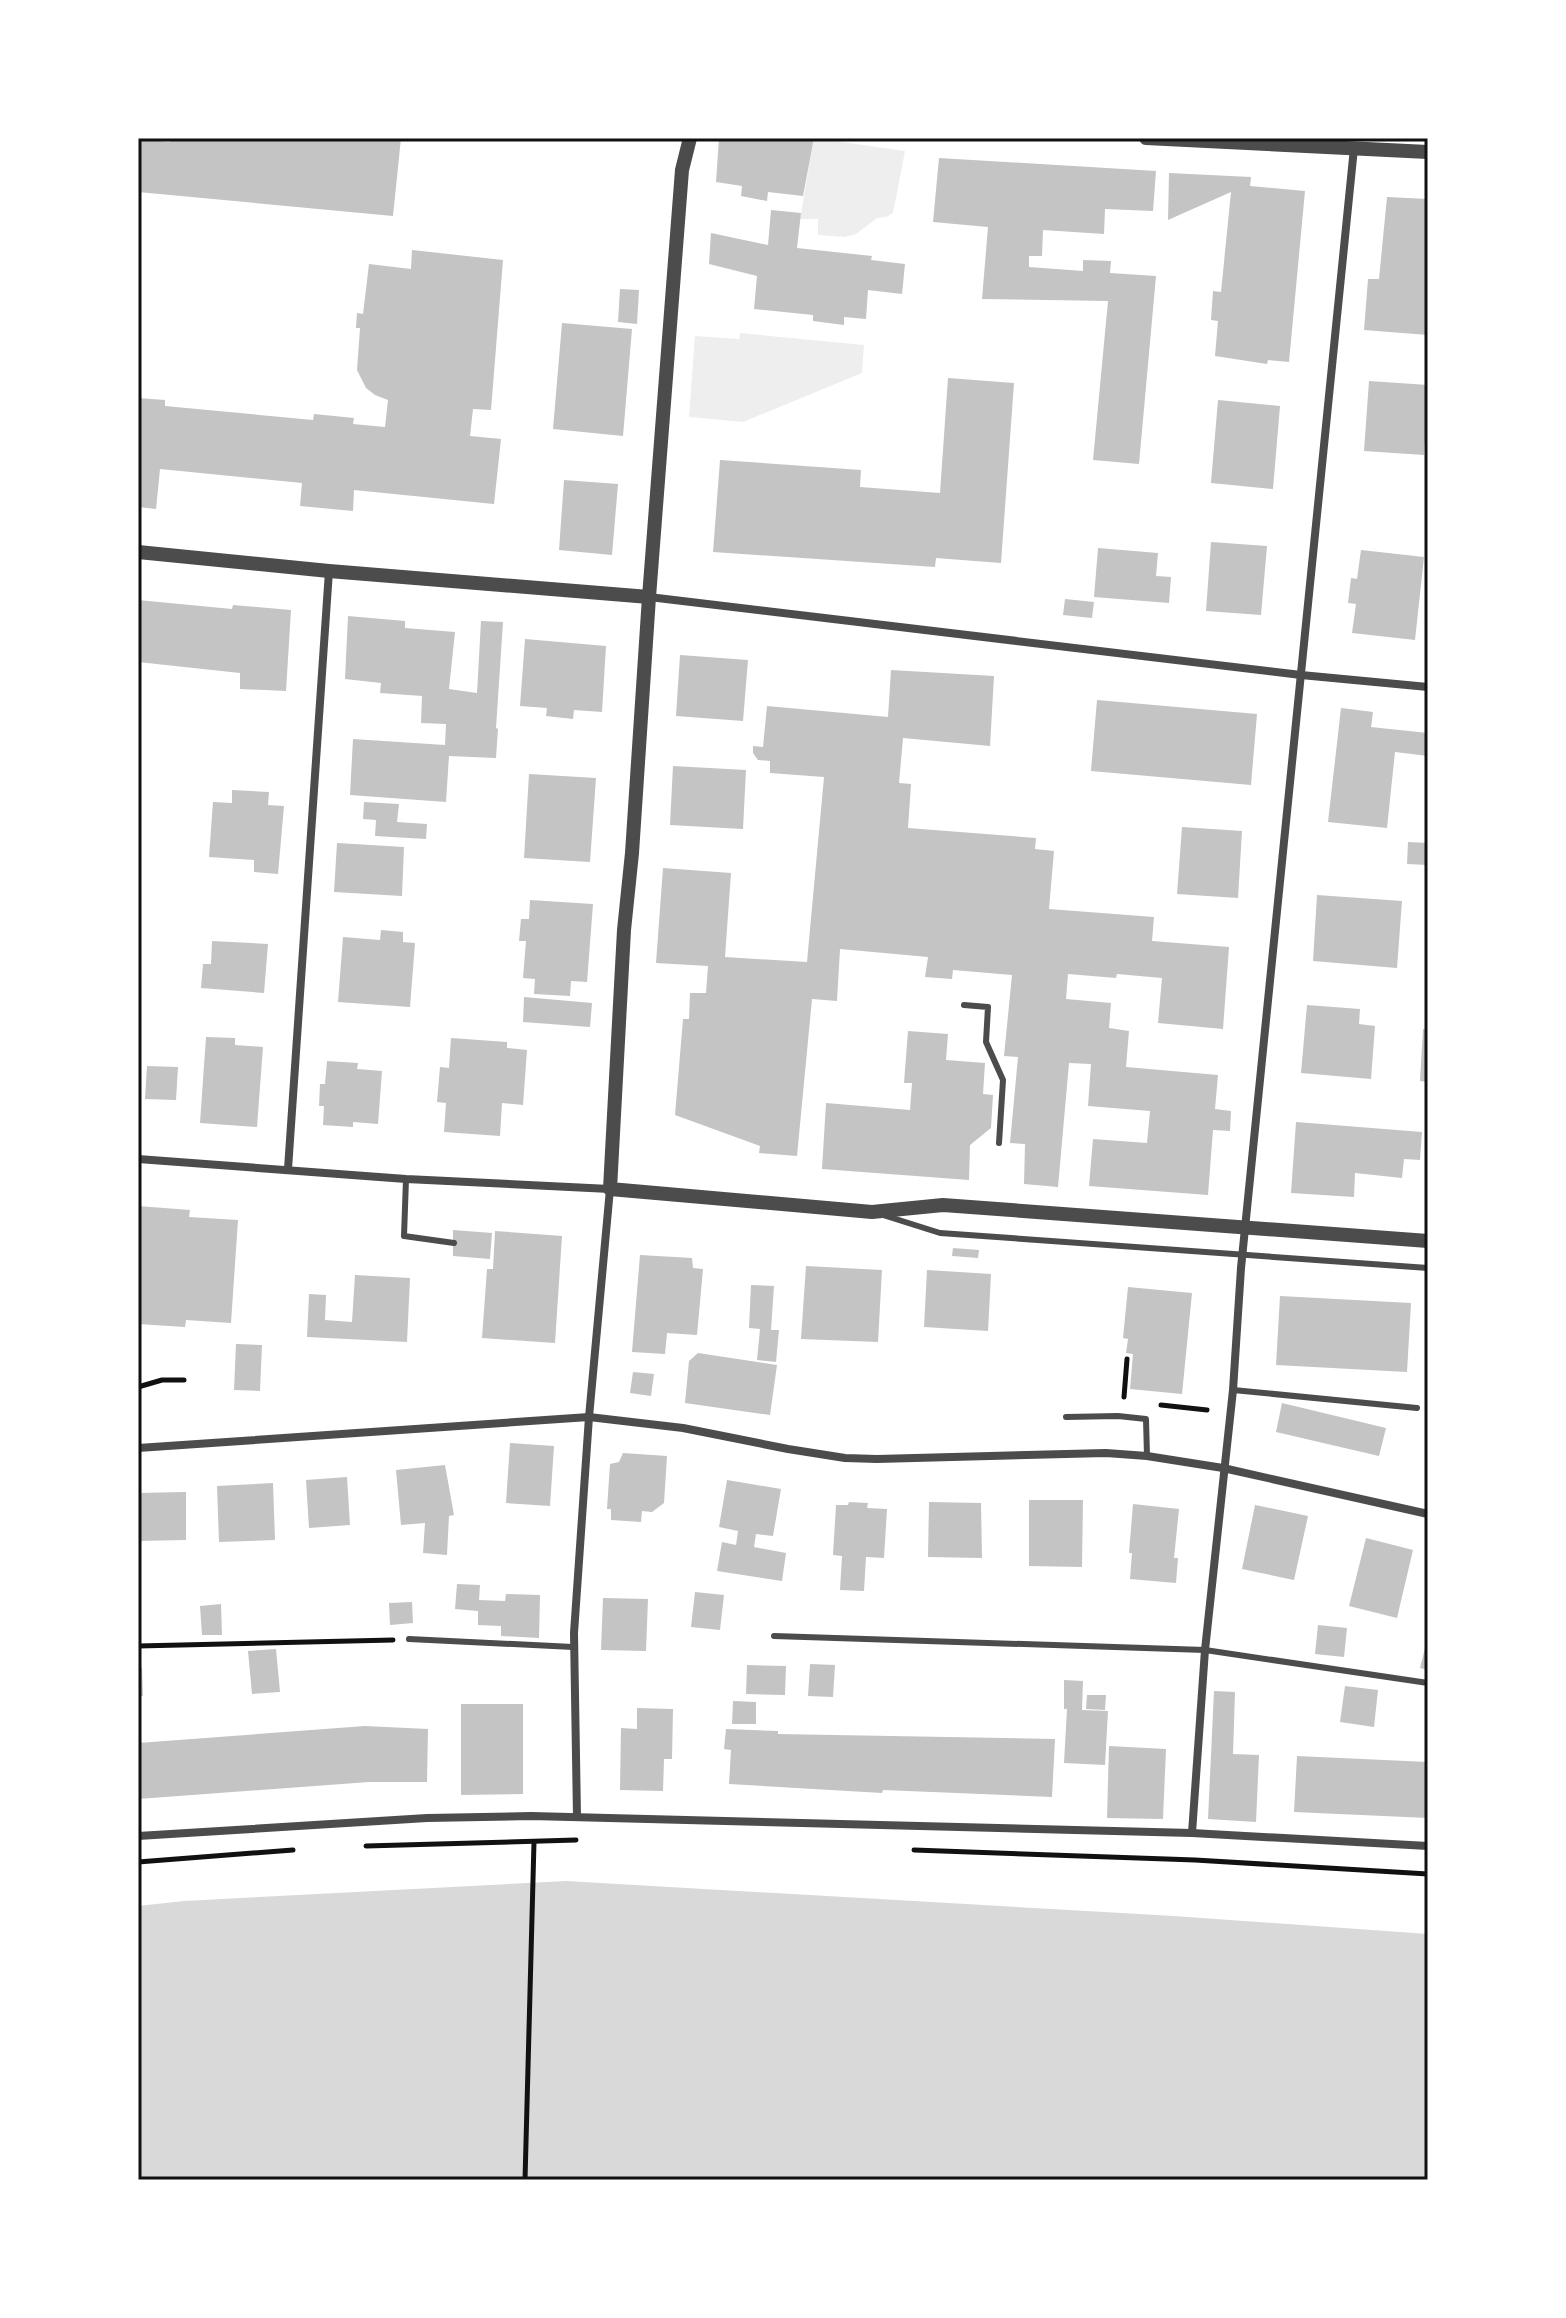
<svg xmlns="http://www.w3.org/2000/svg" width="1566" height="2318" viewBox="0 0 1566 2318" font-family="'Nunito Sans',sans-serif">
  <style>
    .green { fill: #eee }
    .water { fill: #d9d9d9 }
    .building { fill: #c4c4c4 }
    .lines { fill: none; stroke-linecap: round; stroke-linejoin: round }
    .path { stroke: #111; stroke-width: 5 }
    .service { stroke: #4c4c4c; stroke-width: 6 }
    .minor { stroke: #4c4c4c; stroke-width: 8 }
    .tertiary { stroke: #4c4c4c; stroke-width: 14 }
    .neatline { fill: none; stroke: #111; stroke-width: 3 }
  </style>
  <rect width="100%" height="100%" fill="#fff"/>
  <!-- green -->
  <g class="green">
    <path d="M814 138 905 151 893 213 886 217 877 218 856 234 845 237 818 235V219H800Z"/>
    <path d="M740 333 864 345 862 373 743 422 689 417 695 336 739 339Z"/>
  </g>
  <!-- water -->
  <path class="water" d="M566 1881 1174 1916 1428 1934V2180H138V1906L184 1901Z"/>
  <!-- building -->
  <g class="building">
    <path d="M170 138H401L393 216 138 192V139L170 142Z"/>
    <path d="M719 138H814L803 196 768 192 767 201 741 196 742 186 716 182Z"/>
    <path d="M939 158 1156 171 1153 211 1105 209 1104 234 1043 230 1042 256H1029V267L1083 271V260L1111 261 1110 273 1156 276 1139 464 1093 460 1108 301 982 299 988 227 933 222Z"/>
    <path d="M1169 173 1251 177 1250 186 1305 191 1289 362 1268 360 1267 364 1215 356 1218 321 1211 320 1213 291 1221 292 1231 192 1168 220Z"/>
    <path d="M1387 197 1428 199V335L1364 330 1368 279H1379Z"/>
    <path d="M771 210 801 213 797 248 872 256 871 260 905 264 902 294 868 290 866 319 844 317V325L813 321V315L754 309 757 276 709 264 711 233 768 245Z"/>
    <path d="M412 250 503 260 491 410 473 409 470 436 501 439 494 504 354 490 353 511 300 506 302 483 160 469 156 509 138 507V398L165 400V406L313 420 314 414 354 418 353 424 385 427 388 400 375 395 366 388 357 370 360 328H356L357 313 363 314 369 264 411 269Z"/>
    <path d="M620 289 639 290 637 324 618 322Z"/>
    <path d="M562 323 632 329 623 436 553 429Z"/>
    <path d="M948 378 1014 383 1001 563 936 558 935 567 713 552 720 460 861 470 860 487 940 493Z"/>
    <path d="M1369 381 1428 385 1424 455 1364 451Z"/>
    <path d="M1218 400 1280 406 1273 489 1211 483Z"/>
    <path d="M564 480 618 484 612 555 559 550Z"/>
    <path d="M1211 542 1267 546 1261 615 1206 611Z"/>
    <path d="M1098 548 1158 553 1156 576 1171 577 1169 603 1094 597Z"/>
    <path d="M1361 550 1424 557 1415 640 1352 633 1356 604 1348 603 1351 578 1357 579Z"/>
    <path d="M1065 599 1094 602 1092 618 1063 615Z"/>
    <path d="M138 600 232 609 233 605 291 610 286 691 240 689V673L138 662Z"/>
    <path d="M348 616 405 621V628L455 632 449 689 477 693 481 621 503 622 496 728 498 729 496 758 449 756 446 802 350 795 353 739 445 745 446 724 421 723 422 696 380 693 381 683 345 679Z"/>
    <path d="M525 639 606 646 602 712 574 710 573 719 546 716 547 708 520 706Z"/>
    <path d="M680 655 748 660 743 721 676 716Z"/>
    <path d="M891 670 994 676 990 746 903 738 899 783 911 784 908 828 1036 838 1035 849 1054 851 1049 909 1154 917 1152 941 1229 947 1223 1029 1158 1023 1162 978 1117 974 1116 978 1068 974 1066 999 1111 1003 1109 1028 1129 1031 1126 1067 1218 1075 1215 1109 1231 1111 1230 1131 1213 1130 1208 1195 1089 1186 1093 1139 1147 1143 1150 1111 1088 1106 1091 1064 1069 1063 1058 1187 1024 1184 1025 1144 1010 1143 1018 1057 1004 1056 1012 975 953 970 952 979 925 977 928 957 840 949 837 1001 812 999 797 1156 759 1153 760 1146 675 1115 683 1019H689L690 993H706L708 966 656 963 663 868 731 873 725 957 807 962 824 777 770 773V761L758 760 753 753V746L763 747 767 706 888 717Z"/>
    <path d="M1097 700 1257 714 1251 785 1091 771Z"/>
    <path d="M1341 708 1373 712 1371 727 1428 733V756L1395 752 1387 828 1328 822Z"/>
    <path d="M673 766 746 770 743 829 670 825Z"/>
    <path d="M529 774 596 778 590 862 524 858Z"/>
    <path d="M232 790 269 792 268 805 284 806 278 874 254 872V860L209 857 213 802 232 803Z"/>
    <path d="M364 802 399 804 397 822 427 824 426 839 375 836 376 820 363 819Z"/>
    <path d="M1182 827 1242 831 1238 898 1177 894Z"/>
    <path d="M1408 842 1428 843V865L1407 864Z"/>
    <path d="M337 843 404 847 402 896 334 892Z"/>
    <path d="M1317 895 1402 901 1397 968 1313 961Z"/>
    <path d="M530 900 593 904 587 982 571 981 570 996 534 994 535 979 523 978 526 941H519L521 919H529Z"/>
    <path d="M381 930 403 932V942L415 943 410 1007 338 1002 343 937 380 940Z"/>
    <path d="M212 941 268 944 264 993 201 988 203 964H211Z"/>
    <path d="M524 997 592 1003 590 1027 523 1022Z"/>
    <path d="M1307 1005 1360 1009 1359 1024 1375 1026 1371 1079 1301 1073Z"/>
    <path d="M1423 1029H1428V1082L1420 1081Z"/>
    <path d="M908 1031 948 1034 946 1060 985 1063 983 1094 993 1095 991 1128 970 1145 969 1180 822 1169 826 1103 910 1110 912 1083H904Z"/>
    <path d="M206 1037 235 1038V1045L263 1047 257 1127 200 1123Z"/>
    <path d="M451 1038 507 1042V1048L527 1050 523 1105 502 1103 500 1136 444 1132 446 1103 437 1102 440 1067 449 1068Z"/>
    <path d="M327 1061 358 1063 357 1069 382 1071 378 1124 353 1122V1127L323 1125 324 1106H319L320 1084H325Z"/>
    <path d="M147 1066 178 1067 176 1100 145 1099Z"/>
    <path d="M1296 1122 1422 1132 1420 1160 1404 1159 1402 1178 1355 1173 1354 1197 1291 1193Z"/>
    <path d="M138 1206 190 1210 189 1217 238 1220 231 1323 186 1320 185 1327 138 1324Z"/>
    <path d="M453 1230 492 1233 490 1259 453 1256Z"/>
    <path d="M495 1231 562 1236 555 1343 482 1338 487 1269H493Z"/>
    <path d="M953 1248 979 1250 978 1258 952 1256Z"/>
    <path d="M640 1255 692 1258 693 1268 703 1269 697 1335 667 1333 665 1354 632 1352Z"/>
    <path d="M806 1266 882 1270 878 1342 801 1339Z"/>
    <path d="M927 1270 991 1274 988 1331 924 1327Z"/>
    <path d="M355 1275 410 1278 407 1342 307 1337 309 1294 326 1295 325 1320 352 1322Z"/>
    <path d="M751 1285 774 1286 771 1330H779L776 1362 757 1360 760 1329 749 1328Z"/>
    <path d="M1128 1287 1192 1293 1182 1394 1130 1389 1133 1354 1126 1353 1128 1339 1123 1338Z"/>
    <path d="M1280 1296 1411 1303 1407 1372 1276 1365Z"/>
    <path d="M236 1344 262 1345 260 1391 234 1390Z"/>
    <path d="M698 1353 777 1365 770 1415 685 1403 689 1361Z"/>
    <path d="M633 1372 654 1374 651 1396 630 1393Z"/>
    <path d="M1282 1403 1386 1428 1379 1456 1276 1432Z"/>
    <path d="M510 1443 554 1446 550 1506 506 1503Z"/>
    <path d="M623 1453 667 1456 664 1503 652 1512 642 1511 641 1522 611 1520V1509H607L610 1464 619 1462Z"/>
    <path d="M445 1465 454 1515 449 1516 447 1555 423 1553 425 1523 401 1525 396 1470Z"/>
    <path d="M347 1477 350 1525 309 1528 306 1480Z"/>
    <path d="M727 1480 781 1489 773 1536 756 1534 754 1547 786 1553 782 1581 717 1571 722 1542 736 1545 738 1531 719 1527Z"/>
    <path d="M273 1483 275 1540 219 1542 217 1486Z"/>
    <path d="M186 1492V1540L138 1541V1493Z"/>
    <path d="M1029 1500H1083L1082 1567 1029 1566Z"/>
    <path d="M849 1502 868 1503 867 1508 887 1509 884 1558 866 1557 864 1591 840 1590 842 1556 833 1555 836 1505H848Z"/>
    <path d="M929 1502 981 1503 982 1558 928 1557Z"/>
    <path d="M1133 1504 1179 1509 1174 1558H1178L1176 1583 1130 1579 1132 1553H1129Z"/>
    <path d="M1255 1505 1308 1516 1294 1580 1242 1569Z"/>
    <path d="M1366 1538 1413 1550 1397 1618 1349 1606Z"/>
    <path d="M457 1584 480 1585 479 1600 505 1601 506 1594 540 1595 539 1638 501 1636V1626L478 1625V1611L455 1609Z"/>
    <path d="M695 1592 724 1595 720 1630 691 1627Z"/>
    <path d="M603 1598 648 1599 646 1651 601 1650Z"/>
    <path d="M412 1602 413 1623 390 1625 389 1603Z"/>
    <path d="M221 1604 222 1635H202L200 1606Z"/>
    <path d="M1318 1625 1347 1628 1344 1657 1315 1654Z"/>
    <path d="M1427 1640H1428V1670L1420 1668Z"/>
    <path d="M276 1649 280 1692 252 1694 248 1651Z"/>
    <path d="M810 1664 835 1665 833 1697 808 1696Z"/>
    <path d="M747 1665 786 1666 785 1695 746 1694Z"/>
    <path d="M138 1668H142L143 1696H138Z"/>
    <path d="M1064 1680 1083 1681 1082 1710 1108 1711 1105 1765 1064 1763 1067 1709H1064Z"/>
    <path d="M1345 1686 1378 1690 1374 1727 1340 1722Z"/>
    <path d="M1214 1691 1235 1692 1233 1754 1259 1755 1256 1822 1208 1819Z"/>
    <path d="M1087 1695H1106L1105 1710 1086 1709Z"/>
    <path d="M733 1701 756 1702V1724H732Z"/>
    <path d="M461 1704H523V1794L461 1795Z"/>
    <path d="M637 1708 673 1709 672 1759H664L663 1791 620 1790 621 1728 637 1729Z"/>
    <path d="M365 1726 428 1729 427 1782H369L138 1799V1743Z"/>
    <path d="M726 1729 778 1731V1734L1055 1739 1052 1797 883 1790 882 1793 729 1784 731 1750 724 1749Z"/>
    <path d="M1109 1746 1166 1749 1163 1819 1107 1818Z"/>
    <path d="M1297 1756 1428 1762V1818L1294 1812Z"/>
  </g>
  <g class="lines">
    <!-- path -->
    <g class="path">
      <path d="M138 1387 162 1380H184"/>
      <path d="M1124 1397 1127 1359"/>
      <path d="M1161 1405 1207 1410"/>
      <path d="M138 1646 393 1640"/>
      <path d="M366 1846 576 1840"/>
      <path d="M914 1850 1195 1860 1428 1874"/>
      <path d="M138 1862 293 1850"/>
      <path d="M525 2180 534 1842"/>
    </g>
    <!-- service -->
    <g class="service">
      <path d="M964 1005 988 1007 986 1042 1003 1080 999 1143"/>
      <path d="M406 1179 404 1236 454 1243"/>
      <path d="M883 1215 940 1233 1428 1268"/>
      <path d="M1233 1390 1417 1408"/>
      <path d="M1066 1417 1118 1416 1146 1419 1147 1456"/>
      <path d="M774 1636 1205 1650 1428 1683"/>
      <path d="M409 1639 573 1647"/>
    </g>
    <!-- minor -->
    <g class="minor">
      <path d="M649 597 1301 675 1428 687"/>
      <path d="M138 1159 406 1179 610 1189 589 1417 574 1633 577 1817"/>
      <path d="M288 1169 329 571"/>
      <path d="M138 1448 589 1417 683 1428 788 1449 845 1458 877 1459 1106 1453 1147 1456 1223 1468 1428 1514"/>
      <path d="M1192 1833 1205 1650 1233 1390 1241 1268 1354 148"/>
      <path d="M138 1836 427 1818 531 1816 1192 1833 1428 1846"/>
    </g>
    <!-- tertiary -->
    <g class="tertiary">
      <path d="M690 138 682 170 649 597 632 853 624 930 610 1189 872 1212 943 1205 1428 1241"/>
      <path d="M1146 138 1428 152"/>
      <path d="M138 552 329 571 649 597"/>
    </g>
  </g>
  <!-- border -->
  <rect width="1566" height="2318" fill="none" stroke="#ffffff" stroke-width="280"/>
  <rect x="140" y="140" width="1286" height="2038" class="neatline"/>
</svg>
